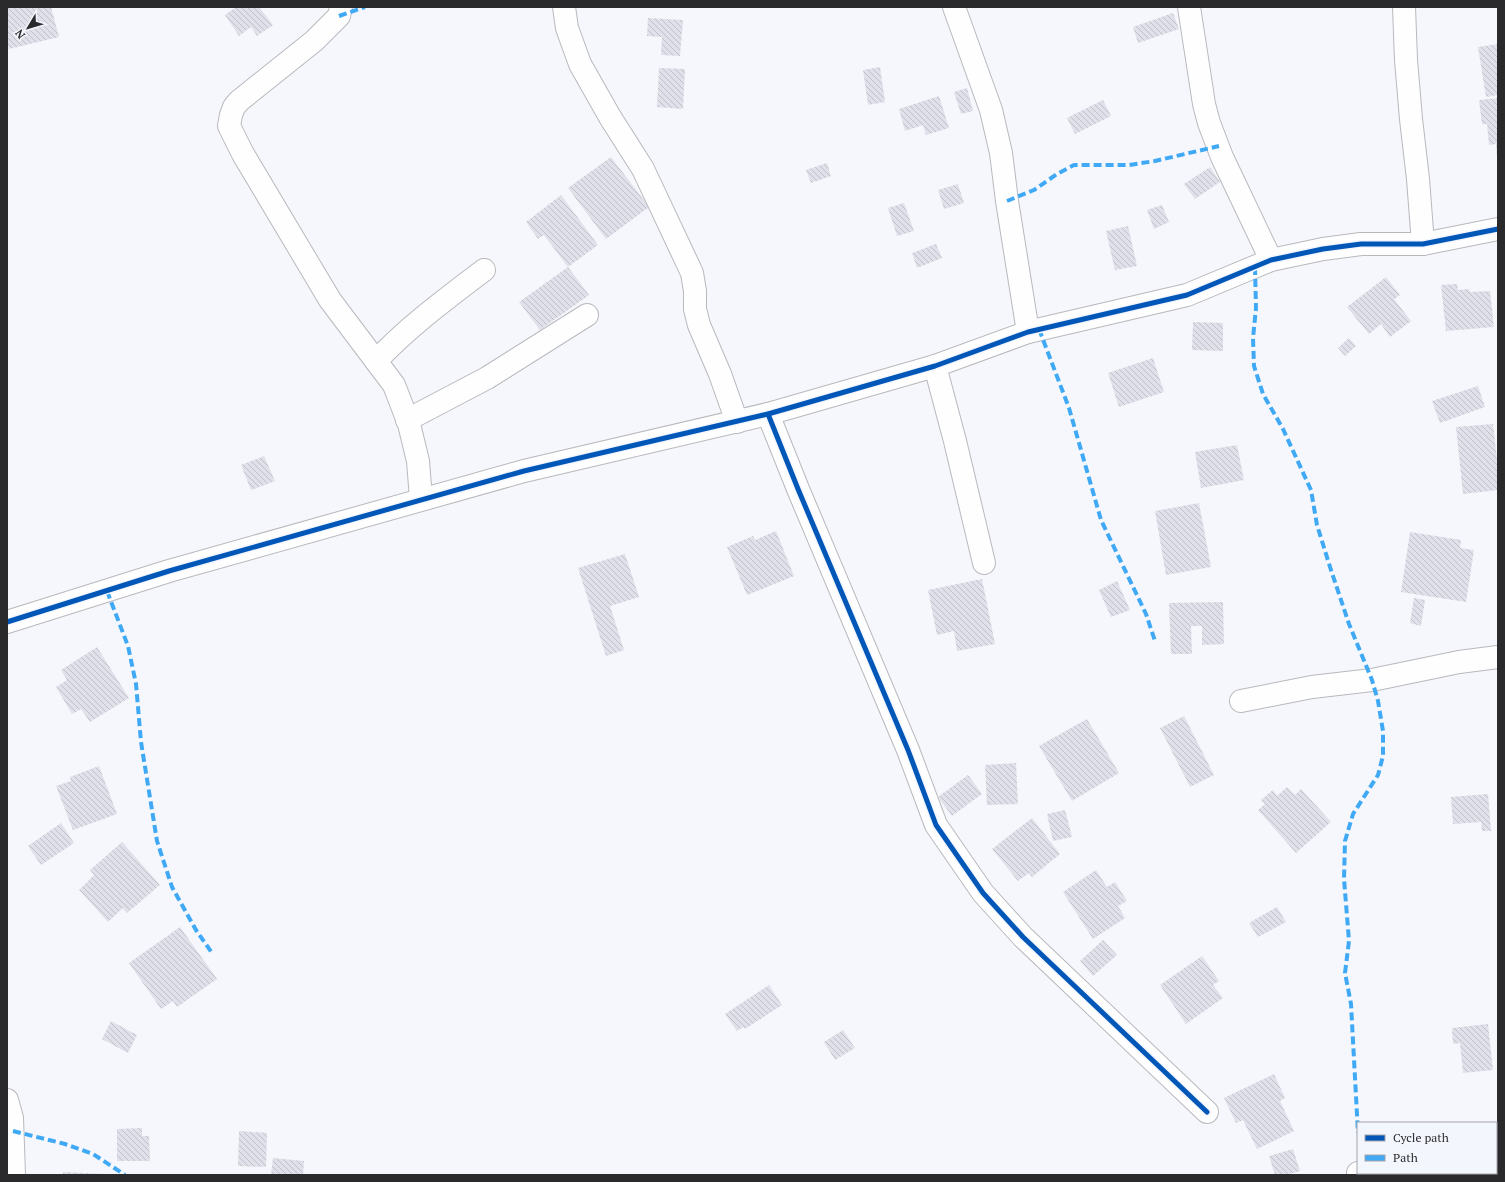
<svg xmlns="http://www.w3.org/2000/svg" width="1505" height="1182" viewBox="0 0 1505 1182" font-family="'PT Serif',serif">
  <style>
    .building { fill: url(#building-back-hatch) }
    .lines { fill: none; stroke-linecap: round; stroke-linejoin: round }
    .minor-casing { stroke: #b8b9bd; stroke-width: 24 }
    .minor { stroke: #fefeff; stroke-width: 22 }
    .quiet { stroke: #3fa9f5; stroke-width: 4; stroke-dasharray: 8 4; stroke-linecap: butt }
    .cycleway-casing { stroke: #f4f6fe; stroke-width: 8 }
    .cycleway { stroke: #0057b8; stroke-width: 5 }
  </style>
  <defs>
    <pattern id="building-back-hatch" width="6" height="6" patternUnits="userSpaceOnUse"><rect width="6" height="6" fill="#dfe0e9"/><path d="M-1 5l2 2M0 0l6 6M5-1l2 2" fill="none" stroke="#c0c0c8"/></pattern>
  </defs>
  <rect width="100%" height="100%" fill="#f6f7fc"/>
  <!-- building -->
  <g class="building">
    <path d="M7 7H51L59 37 9 49 7 40Z"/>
    <path d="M236 7H259L273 25 257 36 251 27 239 36 225 15Z"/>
    <path d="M1173 13 1179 29 1138 43 1133 27Z"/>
    <path d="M648 18 683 20 680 56 661 55 662 37 647 36Z"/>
    <path d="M1498 44V95L1486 97 1478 47Z"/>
    <path d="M880 67 885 102 868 105 863 70Z"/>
    <path d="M659 68 685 69 683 109 657 107Z"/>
    <path d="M967 88 973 111 961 114 954 92Z"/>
    <path d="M939 96 949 128 926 135 923 125 905 131 899 109Z"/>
    <path d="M1498 98V156H1497L1496 144 1489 145 1487 124H1482L1479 100Z"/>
    <path d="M1103 100 1111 116 1075 134 1067 118Z"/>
    <path d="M611 157 649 207 606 239 568 188Z"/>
    <path d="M827 163 831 176 811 183 806 170Z"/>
    <path d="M1210 167 1220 182 1195 199 1184 184Z"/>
    <path d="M958 184 964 203 944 209 938 190Z"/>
    <path d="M561 195 598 245 568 267 589 295 540 330 519 302 568 267 544 235 538 239 526 222Z"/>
    <path d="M904 203 914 231 897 236 888 208Z"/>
    <path d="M1162 205 1169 222 1154 229 1147 210Z"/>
    <path d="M1128 226 1137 266 1115 270 1106 231Z"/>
    <path d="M936 244 942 258 917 268 912 253Z"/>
    <path d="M1386 277 1400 295 1394 299 1411 321 1390 337 1381 324 1369 334 1347 307Z"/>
    <path d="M1457 284 1458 290 1469 289 1470 292 1490 291 1494 327 1446 331 1441 285Z"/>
    <path d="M1193 322 1223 323V351L1192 350Z"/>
    <path d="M1349 338 1356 346 1345 356 1338 348Z"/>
    <path d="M1153 358 1164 392 1119 407 1108 373Z"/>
    <path d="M1478 386 1485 407 1440 423 1432 401Z"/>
    <path d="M1493 424 1497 460H1498V490L1463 494 1456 427Z"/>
    <path d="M1237 445 1244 480 1201 488 1195 452Z"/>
    <path d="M264 456 275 481 251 490 241 465Z"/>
    <path d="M1199 503 1211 567 1166 575 1155 511Z"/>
    <path d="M776 531 794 576 747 595 727 547 753 536 755 540Z"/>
    <path d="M1410 532 1461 540 1460 548 1474 550 1466 602 1401 592Z"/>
    <path d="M625 554 639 597 610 606 624 650 606 656 578 568Z"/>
    <path d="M982 579 995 644 957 651 954 631 937 635 928 590Z"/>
    <path d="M1117 581 1130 610 1111 617 1099 590Z"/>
    <path d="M1414 598 1425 600 1421 626 1410 623Z"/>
    <path d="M1223 602 1224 644 1202 645V626H1191L1192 654H1171L1169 603Z"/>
    <path d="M97 647 129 698 90 722 81 709 72 714 56 687 67 680 61 670Z"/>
    <path d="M1184 716 1214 775 1190 787 1160 728Z"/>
    <path d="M1087 719 1119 773 1072 801 1039 746Z"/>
    <path d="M1016 763 1018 804 987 805 985 765Z"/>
    <path d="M99 766 117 814 73 830 56 786 71 781 70 777Z"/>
    <path d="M968 775 982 794 952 816 938 797Z"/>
    <path d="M1287 787 1295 795 1301 789 1331 822 1296 853 1258 810 1265 804 1261 800 1273 790 1277 796Z"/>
    <path d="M1488 794 1491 831H1482L1481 822 1453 824 1451 797Z"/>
    <path d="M1065 810 1072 837 1053 841 1047 814Z"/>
    <path d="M1032 818 1060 854 1032 877 1029 873 1018 881 992 849Z"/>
    <path d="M61 823 74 843 41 865 28 846Z"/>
    <path d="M122 842 160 885 127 913 123 908 108 922 79 890 94 875 90 870Z"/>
    <path d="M1096 870 1107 887 1115 882 1127 901 1118 906 1125 918 1093 939 1063 892Z"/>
    <path d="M1277 907 1286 922 1258 937 1249 923Z"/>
    <path d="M180 927 217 979 177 1007 173 1001 161 1009 129 963Z"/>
    <path d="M1103 940 1117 955 1093 976 1080 961Z"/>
    <path d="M1202 956 1219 981 1213 985 1223 998 1186 1024 1160 985Z"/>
    <path d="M769 985 782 1005 745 1029 743 1027 737 1031 725 1014Z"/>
    <path d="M111 1021 137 1035 128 1053 102 1039Z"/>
    <path d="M1488 1024 1493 1070 1463 1073 1460 1043 1453 1044 1452 1028Z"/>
    <path d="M843 1030 855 1048 835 1060 824 1042Z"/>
    <path d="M1274 1074 1285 1098 1280 1101 1294 1131 1257 1149 1243 1120 1236 1123 1224 1098Z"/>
    <path d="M142 1128V1136H149L150 1161H117V1129Z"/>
    <path d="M239 1131 267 1133 266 1167 238 1166Z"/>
    <path d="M1293 1149 1300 1171 1286 1175H1275L1269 1156Z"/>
    <path d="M273 1158 304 1161 303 1175H271Z"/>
    <path d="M63 1172 106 1174V1175H63Z"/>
  </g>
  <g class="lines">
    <defs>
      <g id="minor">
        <path d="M341 7 339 16 314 41 239 101 234 107 231 115 229 126 243 154 330 300 394 385 409 424 418 461 421 499"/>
        <path d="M564 7 567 28 580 64 610 117 643 169 692 273 695 291V309L699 325 720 374 737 422"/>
        <path d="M954 7 991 110 1001 153 1007 201 1028 332"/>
        <path d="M1189 7 1204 104 1209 123 1222 157 1271 260"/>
        <path d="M1404 7 1406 60 1411 119 1418 179 1423 244"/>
        <path d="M376 361C409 326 446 299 484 270"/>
        <path d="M935 366 955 441 984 563"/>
        <path d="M768 414 798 489 908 750 936 825 983 893 1023 937 1207 1112"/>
        <path d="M407 420 487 378 587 315"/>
        <path d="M7 622 169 571 524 471 768 414 935 366 1028 332 1187 295 1271 260 1323 249 1361 244H1423L1498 229"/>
        <path d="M1241 701 1312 687 1372 680 1459 662 1498 657"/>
        <path d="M7 1100 12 1118 14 1175"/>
        <path d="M1358 1175V1173"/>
      </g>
    </defs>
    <!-- minor casing -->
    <use href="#minor" class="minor-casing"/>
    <!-- minor -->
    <use href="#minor" class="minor"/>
    <!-- quiet -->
    <g class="quiet">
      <path d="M339 16 365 7"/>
      <path d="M1007 201 1034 190 1057 174 1074 165H1129L1155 161 1219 146"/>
      <path d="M1255 267 1256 308 1253 338 1254 366 1263 394 1283 429 1311 490 1317 525 1330 567 1349 624 1372 680 1378 701 1383 731V756L1378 775 1353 814 1345 841 1344 879 1349 941 1345 973 1351 1004 1358 1133"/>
      <path d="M1039 329 1069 408 1101 520 1146 614 1155 641"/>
      <path d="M107 591 128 646 136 684 141 742 157 841 172 887 196 930 212 953"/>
      <path d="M13 1131 65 1144 93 1154 125 1175"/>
    </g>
    <defs>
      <g id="cycleway">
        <path d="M768 414 798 489 908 750 936 825 983 893 1023 937 1207 1112"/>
        <path d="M7 622 169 571 524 471 768 414 935 366 1028 332 1187 295 1271 260 1323 249 1361 244H1423L1498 229"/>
      </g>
    </defs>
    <!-- cycleway casing -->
    <use href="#cycleway" class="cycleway-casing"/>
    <!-- cycleway -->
    <use href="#cycleway" class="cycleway"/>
  </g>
  <!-- border -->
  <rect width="1505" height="1182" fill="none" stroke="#2a2a2d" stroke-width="16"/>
  <!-- legend -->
  <rect x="1357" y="1122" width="140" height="52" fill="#f4f6fe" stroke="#a3a4aa"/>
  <rect x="1365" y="1135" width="20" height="6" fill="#0057b8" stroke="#a3a4aa"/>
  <text x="1393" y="1142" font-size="12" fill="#2a2a2d">Cycle path</text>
  <rect x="1365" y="1155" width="20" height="6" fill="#3fa9f5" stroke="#a3a4aa"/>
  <text x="1393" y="1162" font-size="12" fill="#2a2a2d">Path</text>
  <!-- north arrow -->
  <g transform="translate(28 28) rotate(232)" stroke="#f4f6fe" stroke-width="3" paint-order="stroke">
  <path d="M0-3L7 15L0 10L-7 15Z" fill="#2a2a2d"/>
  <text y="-6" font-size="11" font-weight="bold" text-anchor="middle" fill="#2a2a2d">N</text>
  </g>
</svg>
